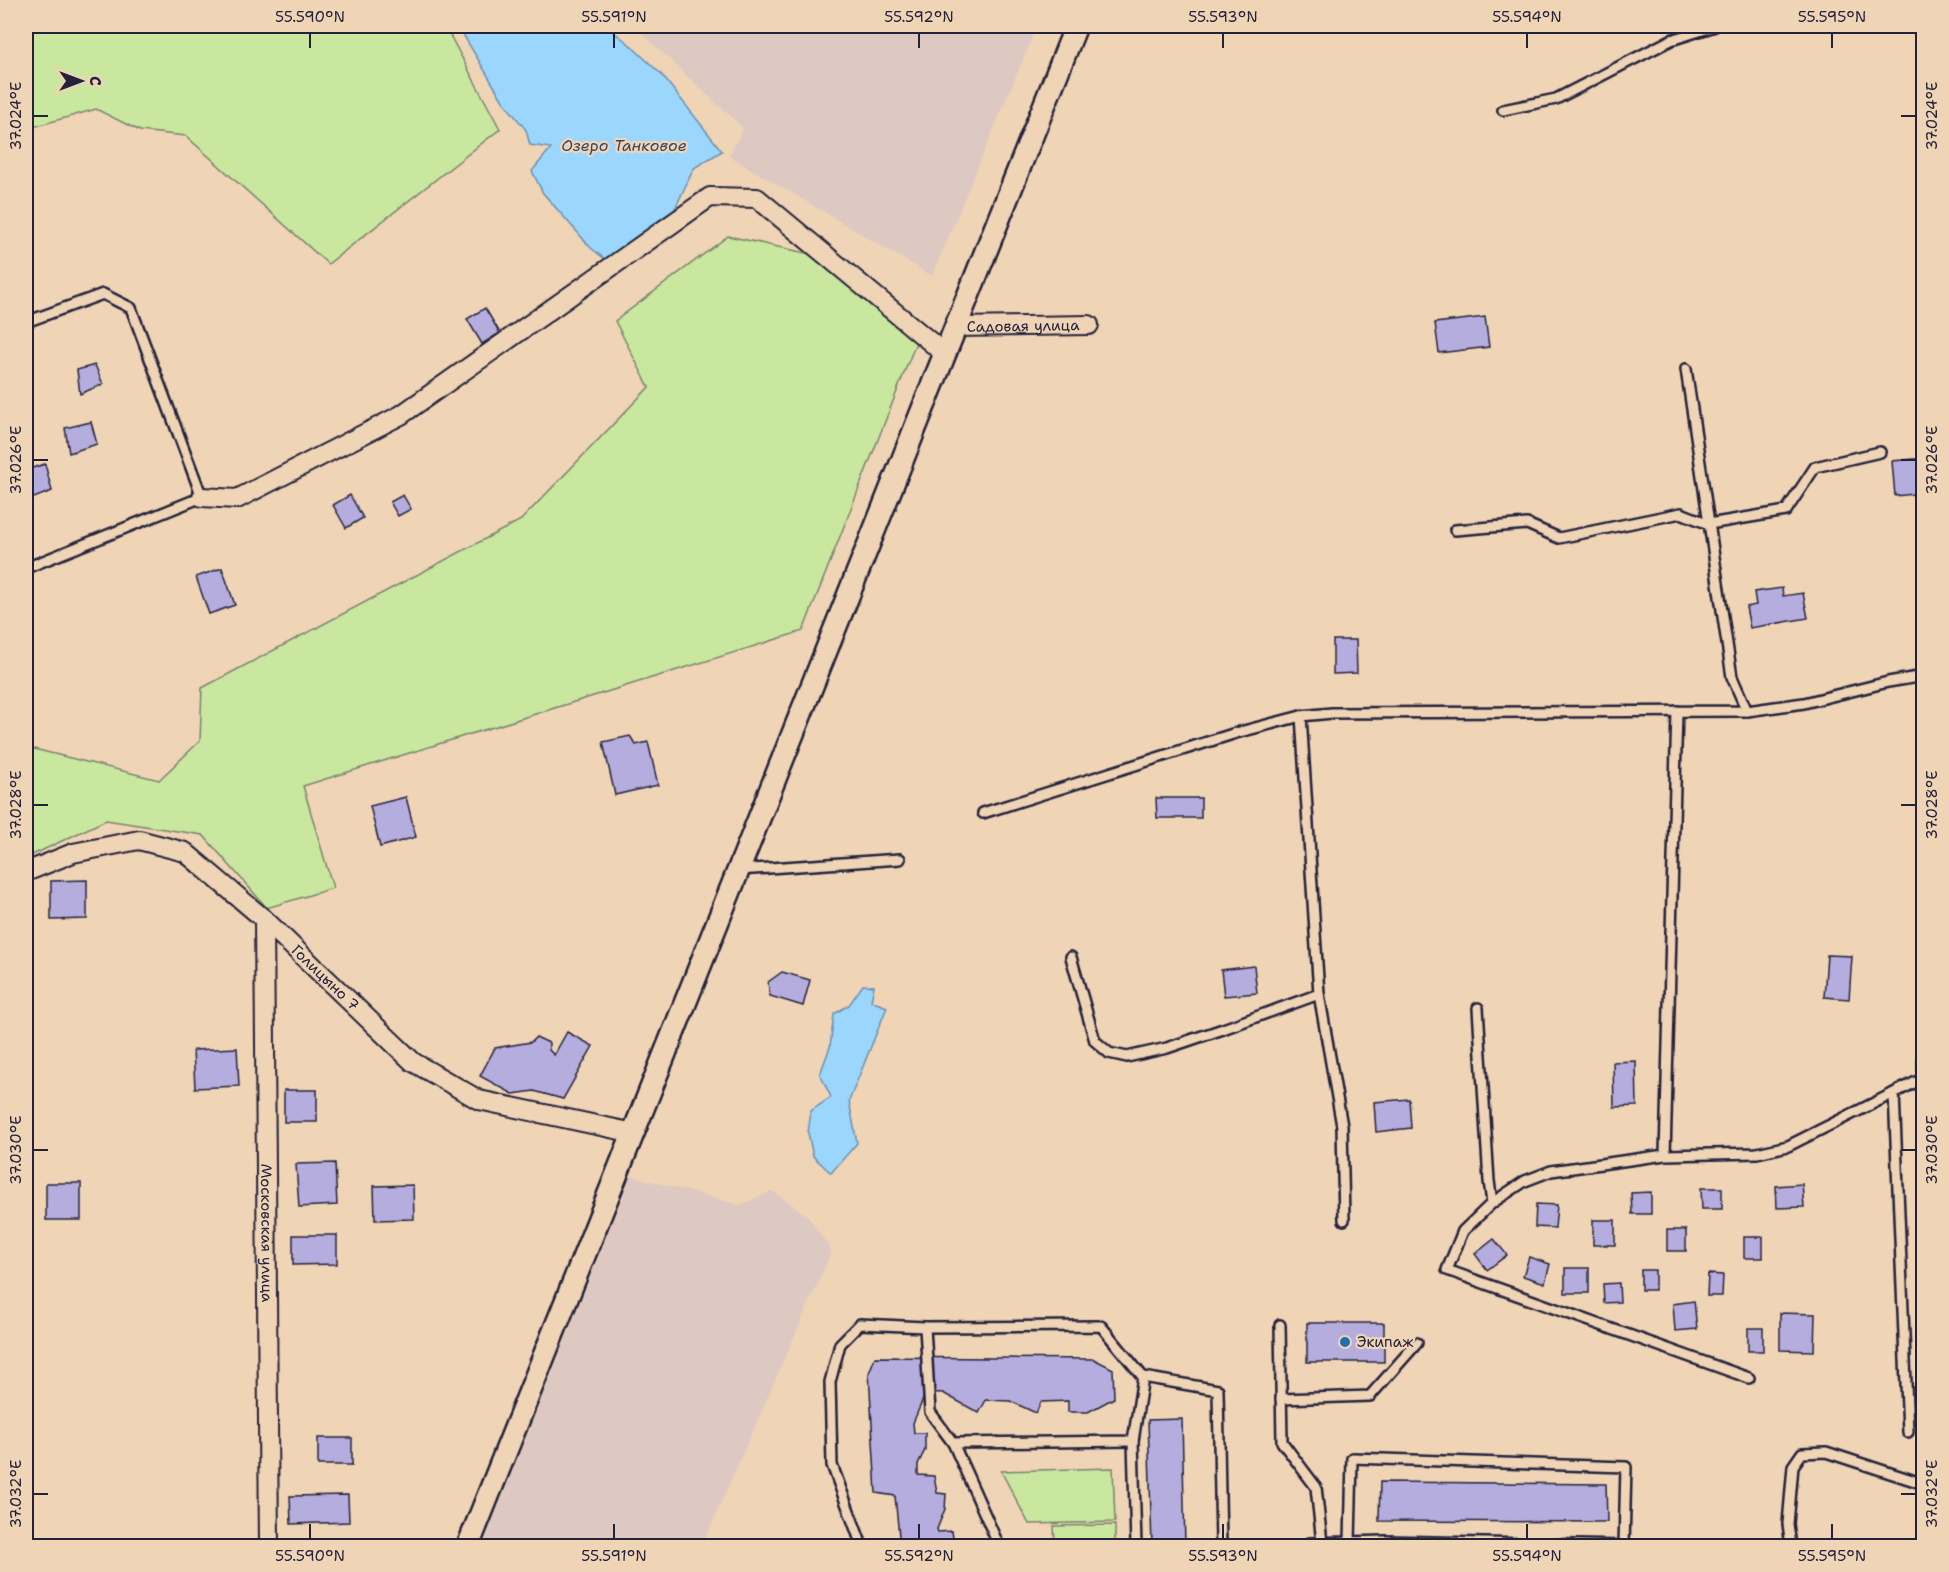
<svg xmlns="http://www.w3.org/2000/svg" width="1949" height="1572" viewBox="0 0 1949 1572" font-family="'Shantell Sans',sans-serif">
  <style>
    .built { fill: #dec8c2 }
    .green { fill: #c9e79e; stroke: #76846c; stroke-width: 1.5 }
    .water { fill: #9bd7fc; stroke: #6b8faf; stroke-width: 1.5 }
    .building { fill: #b5adde; stroke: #22223b; stroke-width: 1.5 }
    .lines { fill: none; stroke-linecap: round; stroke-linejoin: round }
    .service-casing { stroke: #22223b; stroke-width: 14 }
    .minor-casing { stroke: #22223b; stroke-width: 22 }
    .tertiary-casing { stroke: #22223b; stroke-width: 26 }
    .service { stroke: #f0d4b6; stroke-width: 9 }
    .minor { stroke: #f0d4b6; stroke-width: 18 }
    .tertiary { stroke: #f0d4b6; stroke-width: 21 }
    .ticks { fill: none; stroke: #22223b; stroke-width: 2 }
    .poi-dot { fill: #1f6fb2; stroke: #f0d4b6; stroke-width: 2 }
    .labels { text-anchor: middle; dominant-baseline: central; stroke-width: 4.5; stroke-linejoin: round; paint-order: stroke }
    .street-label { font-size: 15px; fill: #22223b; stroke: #f0d4b6 }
    .poi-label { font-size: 15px; fill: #22223b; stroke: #f0d4b6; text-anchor: start }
    .water-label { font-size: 16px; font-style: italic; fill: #3a4662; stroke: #f0d4b6 }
    .neatline { fill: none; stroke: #22223b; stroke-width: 2 }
    .ticks-label { font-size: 15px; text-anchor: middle; fill: #22223b }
  </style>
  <rect width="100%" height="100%" fill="#f0d4b6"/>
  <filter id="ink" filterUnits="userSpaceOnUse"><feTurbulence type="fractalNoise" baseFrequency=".0167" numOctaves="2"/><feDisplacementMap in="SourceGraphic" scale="12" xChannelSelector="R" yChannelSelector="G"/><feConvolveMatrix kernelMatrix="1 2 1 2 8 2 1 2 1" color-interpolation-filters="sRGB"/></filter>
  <g filter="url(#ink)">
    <!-- built -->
    <g class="built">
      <path d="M634 26H1037L932 276 729 156 743 128Z"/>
      <path d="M631 1176 740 1205 772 1191 807 1215 832 1251 702 1546H482Z"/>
    </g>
    <!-- green -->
    <g class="green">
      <path d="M26 26H445L500 129 328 264 186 136 140 131 96 109 26 129Z"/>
      <path d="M728 236 815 255 917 340 803 631 303 786 333 888 267 908 203 835 106 820 26 858V747L159 780 200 741 202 688 521 520 649 387 615 321Z"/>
      <path d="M1113 1468 1115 1522 1029 1524 1001 1471Z"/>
      <path d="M1115 1525V1546H1055L1054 1526Z"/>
    </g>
    <!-- water -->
    <g class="water">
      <path d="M458 26H606L628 43 661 74 722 151 694 168 671 217 609 262 591 248 543 193 532 171 551 148 530 145 526 130 503 101Z"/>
      <path d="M863 985 874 986 871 1001 887 1007 849 1101 857 1143 831 1173 813 1156 808 1133 811 1111 831 1097 820 1074 830 1047 834 1014 849 1005Z"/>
    </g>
    <!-- building -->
    <g class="building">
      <path d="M485 308 500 333 482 344 467 319Z"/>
      <path d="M1485 317 1489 347 1439 353 1435 323Z"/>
      <path d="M95 365 103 384 80 394 77 370Z"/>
      <path d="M91 422 97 444 69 453 65 428Z"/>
      <path d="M1924 458V493L1895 496 1892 461Z"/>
      <path d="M45 464 52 491 26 501V470Z"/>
      <path d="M350 495 363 518 346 528 333 505Z"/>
      <path d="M403 495 411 509 398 516 390 502Z"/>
      <path d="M222 568 235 605 209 614 196 577Z"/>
      <path d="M1782 588 1783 596 1803 593 1808 618 1750 628 1746 607 1756 605 1754 592Z"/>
      <path d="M1333 640H1356L1357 673 1333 674Z"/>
      <path d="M1924 735V768L1920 769 1916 736Z"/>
      <path d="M630 736 636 745 648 742 658 785 615 795 603 742Z"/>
      <path d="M406 797 416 837 380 847 370 806Z"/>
      <path d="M1156 798H1201V818H1157Z"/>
      <path d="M87 880V919L51 920V881Z"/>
      <path d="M1827 955 1852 956 1849 999 1824 997Z"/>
      <path d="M1254 966 1257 993 1224 996 1221 970Z"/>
      <path d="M782 972 810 980 803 1006 770 996 768 982Z"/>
      <path d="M567 1032 593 1046 563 1099 534 1091 513 1094 480 1076 495 1048 531 1042 536 1037 549 1043V1050L554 1055Z"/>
      <path d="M237 1048 239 1086 195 1088 193 1050Z"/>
      <path d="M1636 1061 1637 1106 1614 1107 1613 1062Z"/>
      <rect x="284" y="1090" width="33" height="32"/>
      <path d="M1409 1099 1411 1128 1376 1132 1374 1102Z"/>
      <path d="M335 1163 337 1205 299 1207 296 1164Z"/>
      <rect x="46" y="1183" width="35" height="37"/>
      <path d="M1802 1184 1804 1207 1777 1208 1776 1186Z"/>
      <path d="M413 1185 414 1219 375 1220 374 1186Z"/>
      <path d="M1701 1188H1722V1209H1702Z"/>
      <path d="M1651 1192V1214H1632L1631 1193Z"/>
      <path d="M1536 1204 1557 1205 1555 1228 1535 1227Z"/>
      <rect x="1593" y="1220" width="22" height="25"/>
      <rect x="1667" y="1230" width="19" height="21"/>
      <path d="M293 1235H337V1264L293 1265Z"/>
      <rect x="1744" y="1237" width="19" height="21"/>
      <path d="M1494 1239 1507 1255 1487 1270 1475 1254Z"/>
      <path d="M1529 1257 1550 1264 1545 1283 1523 1276Z"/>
      <rect x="1565" y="1268" width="24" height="25"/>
      <rect x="1641" y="1270" width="14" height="20"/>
      <path d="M1708 1274 1723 1275 1722 1296H1707Z"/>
      <path d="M1619 1283 1620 1302 1604 1303 1603 1284Z"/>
      <path d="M1694 1301 1697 1329 1675 1331 1673 1304Z"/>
      <path d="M1780 1313 1815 1314 1814 1351 1780 1350Z"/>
      <rect x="1307" y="1323" width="77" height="39"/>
      <rect x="1748" y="1328" width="15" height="23"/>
      <path d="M875 1357 1094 1359 1113 1369 1114 1398 1088 1412H1068V1401L1041 1402 1036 1413 1010 1401 986 1400 979 1413 943 1393 926 1392 913 1423 914 1433H925V1450L918 1464V1475L934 1476 937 1493 946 1494 945 1509 937 1529 938 1532 952 1531 954 1546H900L895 1496 876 1493 869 1373Z"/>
      <path d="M1182 1419 1185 1546H1152L1148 1420Z"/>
      <rect x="318" y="1438" width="34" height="27"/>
      <path d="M1380 1482 1606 1484 1607 1522 1379 1521Z"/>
      <path d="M348 1495 349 1522 291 1524 290 1496Z"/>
    </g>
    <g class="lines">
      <defs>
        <g id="service">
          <path d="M1503 110 1556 99 1671 40 1715 26"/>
          <path d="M26 322 103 294 131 308 202 497 26 568"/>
          <path d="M1686 369 1732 677 1747 711"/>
          <path d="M1455 530 1527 524 1559 538 1681 513 1709 524 1786 511 1815 467 1880 452"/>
          <path d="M1301 716 1319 994 1342 1126 1344 1220"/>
          <path d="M983 813 1236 733 1301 716 1332 713 1747 711 1804 703 1888 682 1924 676"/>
          <path d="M739 870 900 859"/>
          <path d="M1071 957 1095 1041 1109 1053 1127 1057 1167 1048 1223 1029 1319 994"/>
          <path d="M1478 1008 1489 1181 1492 1203"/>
          <path d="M1923 1078 1924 1031"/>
          <path d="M1894 1093 1908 1432"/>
          <path d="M1665 1155 1677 711"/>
          <path d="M1280 1325 1282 1442 1316 1487 1322 1543"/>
          <path d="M925 1327 930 1412 953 1443"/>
          <path d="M1143 1377 1218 1390 1221 1546"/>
          <path d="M1749 1378 1447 1270 1463 1231 1492 1203 1525 1181 1551 1171 1665 1155 1757 1153 1788 1146 1924 1078"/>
          <path d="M1281 1399 1370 1396 1417 1343"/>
          <path d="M1133 1441 1136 1546"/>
          <path d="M862 1546 832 1465 830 1382 840 1344 860 1324 925 1327 1101 1326 1143 1377 1133 1441 953 1443 999 1546"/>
          <path d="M1309 1546V1543L1385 1541 1624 1546 1626 1467 1352 1458 1350 1542"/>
          <path d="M1791 1546 1788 1524 1793 1466 1802 1453 1826 1452 1924 1484"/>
        </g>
        <g id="minor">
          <path id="s1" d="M955 327 1089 325"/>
          <path d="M202 497 237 499 401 415 710 197 757 198 945 354"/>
          <path id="s2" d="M26 872 73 853 139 840 185 852 264 919 413 1062 479 1100 634 1133"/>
          <path id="s3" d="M264 919 269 1546"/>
        </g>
        <path id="tertiary" d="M468 1546 1076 26"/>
      </defs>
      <!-- service casing -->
      <use href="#service" class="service-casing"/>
      <!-- minor casing -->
      <use href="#minor" class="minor-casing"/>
      <!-- tertiary casing -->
      <use href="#tertiary" class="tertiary-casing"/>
      <!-- service -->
      <use href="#service" class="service"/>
      <!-- minor -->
      <use href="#minor" class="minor"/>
      <!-- tertiary -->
      <use href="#tertiary" class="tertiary"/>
    </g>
  </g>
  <!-- ticks -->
  <path class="ticks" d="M310 33V48M614 33V48M919 33V48M1223 33V48M1527 33V48M1832 33V48M33 116H48M1901 116H1916M33 460H48M1901 460H1916M33 805H48M1901 805H1916M33 1150H48M1901 1150H1916M33 1494H48M1901 1494H1916M310 1524V1539M614 1524V1539M919 1524V1539M1223 1524V1539M1527 1524V1539M1832 1524V1539"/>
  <!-- markers -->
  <circle class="poi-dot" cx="1345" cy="1342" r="6"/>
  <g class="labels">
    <!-- street labels -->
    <g class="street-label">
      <text stroke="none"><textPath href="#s1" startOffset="68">Садовая улица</textPath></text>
      <text stroke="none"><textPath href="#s2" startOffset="354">Голицыно 7</textPath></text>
      <text stroke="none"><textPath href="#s3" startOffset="314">Московская улица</textPath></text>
    </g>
    <!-- poi labels -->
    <g class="poi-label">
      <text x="1357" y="1342">Экипаж</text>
    </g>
    <!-- water labels -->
    <g class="water-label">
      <text x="624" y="145">Озеро Танковое</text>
    </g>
  </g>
  <!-- margin -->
  <rect width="1949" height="1572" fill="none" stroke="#f0d4b6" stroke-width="66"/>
  <!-- north arrow -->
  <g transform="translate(81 81) rotate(90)" stroke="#f0d4b6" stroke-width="4.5" paint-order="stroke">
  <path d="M0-4.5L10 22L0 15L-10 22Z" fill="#22223b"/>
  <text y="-9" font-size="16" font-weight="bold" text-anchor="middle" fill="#22223b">С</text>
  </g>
  <rect x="33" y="33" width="1883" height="1506" class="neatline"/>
  <g class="ticks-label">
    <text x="310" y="22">55.590°N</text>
    <text x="614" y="22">55.591°N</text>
    <text x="919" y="22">55.592°N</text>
    <text x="1223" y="22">55.593°N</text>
    <text x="1527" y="22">55.594°N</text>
    <text x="1832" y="22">55.595°N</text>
    <text transform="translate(1932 116) rotate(-90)" y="5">37.024°E</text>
    <text transform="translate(16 116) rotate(-90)" y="5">37.024°E</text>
    <text transform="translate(1932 460) rotate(-90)" y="5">37.026°E</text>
    <text transform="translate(16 460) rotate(-90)" y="5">37.026°E</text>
    <text transform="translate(1932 805) rotate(-90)" y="5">37.028°E</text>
    <text transform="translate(16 805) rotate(-90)" y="5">37.028°E</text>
    <text transform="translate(1932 1150) rotate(-90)" y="5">37.030°E</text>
    <text transform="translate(16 1150) rotate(-90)" y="5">37.030°E</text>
    <text transform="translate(1932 1494) rotate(-90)" y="5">37.032°E</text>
    <text transform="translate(16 1494) rotate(-90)" y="5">37.032°E</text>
    <text x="310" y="1561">55.590°N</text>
    <text x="614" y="1561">55.591°N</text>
    <text x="919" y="1561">55.592°N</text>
    <text x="1223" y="1561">55.593°N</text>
    <text x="1527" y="1561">55.594°N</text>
    <text x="1832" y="1561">55.595°N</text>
  </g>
</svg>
